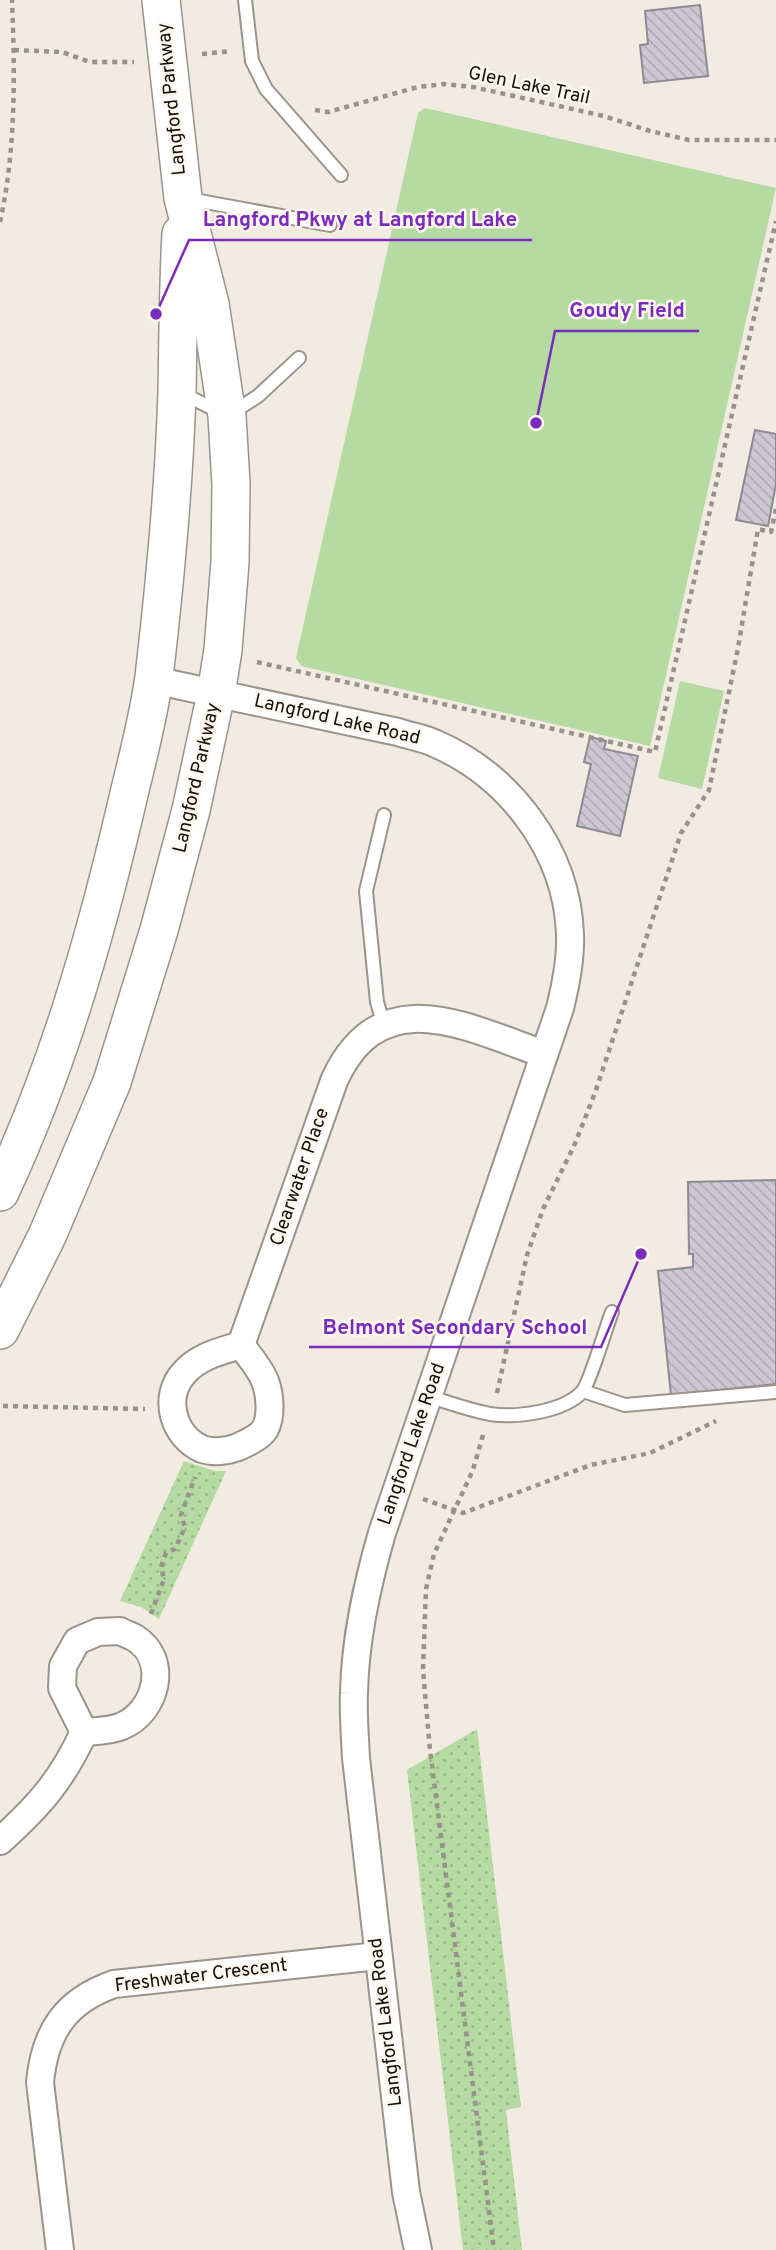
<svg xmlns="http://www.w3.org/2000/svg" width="776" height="2250" viewBox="0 0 776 2250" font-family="Overpass,sans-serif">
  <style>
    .grass { fill: url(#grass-dots) }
    .garden { fill: #b5daa2 }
    .building { fill: url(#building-back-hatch); stroke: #8e8a94; stroke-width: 2 }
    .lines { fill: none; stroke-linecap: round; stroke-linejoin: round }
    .lane-casing { stroke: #9b948b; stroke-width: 16 }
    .street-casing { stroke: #9b948b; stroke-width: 30 }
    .secondary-casing { stroke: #9b948b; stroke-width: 40 }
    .path { stroke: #97928a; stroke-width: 4.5; stroke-dasharray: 5 5; stroke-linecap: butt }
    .lane { stroke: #fff; stroke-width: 12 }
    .street { stroke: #fff; stroke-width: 26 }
    .secondary { stroke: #fff; stroke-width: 37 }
    .labels { text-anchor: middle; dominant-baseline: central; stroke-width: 5; stroke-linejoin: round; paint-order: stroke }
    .street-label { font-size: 19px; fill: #12100c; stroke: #fff8ee }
    .leader { fill: none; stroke: #7b2cbf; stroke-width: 2.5 }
    .callout-dot { fill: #7b2cbf; stroke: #fff8ee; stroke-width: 2.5 }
    .callout-label { font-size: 21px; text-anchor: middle; font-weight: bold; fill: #7b2cbf; stroke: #fff8ee; stroke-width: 5; stroke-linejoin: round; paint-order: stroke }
  </style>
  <defs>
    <pattern id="grass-dots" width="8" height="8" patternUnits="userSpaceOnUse" patternTransform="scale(1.75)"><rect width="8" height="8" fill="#b5daa2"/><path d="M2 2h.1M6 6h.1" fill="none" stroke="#9bba8a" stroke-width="1.8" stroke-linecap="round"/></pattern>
    <pattern id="building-back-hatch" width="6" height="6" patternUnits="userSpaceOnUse" patternTransform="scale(1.75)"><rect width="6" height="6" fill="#cdc9d4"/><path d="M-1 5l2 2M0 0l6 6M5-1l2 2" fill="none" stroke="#afacb5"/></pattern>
  </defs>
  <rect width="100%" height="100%" fill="#f2ebe1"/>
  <!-- grass -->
  <g class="grass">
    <path d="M184 1461 215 1471H226L159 1619 141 1607 120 1601Z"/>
    <path d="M477 1729 521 2107 506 2110 522 2250H463L407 1770Z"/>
  </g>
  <!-- garden -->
  <g class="garden">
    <path d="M425 108 776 188 650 746 301 666 296 658 418 113Z"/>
    <path d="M680 681 724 691 702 789 658 778Z"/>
  </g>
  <!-- building -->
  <g class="building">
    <path d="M700 5 708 76 644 83 640 45 648 44 645 11Z"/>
    <path d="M755 430 776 434V484L768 526 736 520Z"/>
    <path d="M590 737 606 741 604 749 638 756 620 836 577 826 591 764 584 762Z"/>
    <path d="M776 1180V1384L671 1395 658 1271 693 1267V1254H689L688 1182Z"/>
  </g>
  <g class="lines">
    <defs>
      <g id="lane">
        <path d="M245 0 252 61 266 89 341 175"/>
        <path d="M189 199 330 225"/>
        <path d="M180 392 227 416 258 396 299 358"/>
        <path d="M384 1026 377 1002 366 891 384 815"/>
        <path d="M583 1391 625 1405 776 1392"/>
        <path d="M428 1396C449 1403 469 1410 490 1414 516 1418 563 1412 582 1392 590 1383 606 1327 612 1312"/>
      </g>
      <g id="street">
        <path d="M153 680 398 732C410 736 423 738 434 743 509 775 567 850 570 934 571 959 566 984 560 1008L382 1533C367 1585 355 1638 354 1693 353 1714 355 1736 356 1758L406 2192 418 2250"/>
        <path d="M241 1345 334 1081C380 979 466 1027 544 1054"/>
        <path d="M241 1345C249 1356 260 1368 265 1381 270 1394 272 1416 265 1429 260 1437 247 1443 238 1447 228 1451 213 1453 202 1449 173 1436 162 1397 184 1373 199 1356 221 1351 241 1345Z"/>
        <path d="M120 1631C125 1634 130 1635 135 1638 170 1660 156 1712 122 1726 111 1731 96 1731 84 1732L62 1688 63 1666 77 1641 98 1632Z"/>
        <path d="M0 1841C39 1806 62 1780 84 1732"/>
        <path d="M60 2250 40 2082C45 2032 65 2001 114 1984L378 1956"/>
      </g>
      <g id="secondary">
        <path d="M0 1192C57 1070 94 943 125 811 135 767 148 722 154 677 165 583 174 487 177 392 178 339 178 287 181 234"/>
        <path d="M0 1330 47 1236 112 1082 159 930 191 810 216 694 223 650 230 562 231 484 227 416 210 304 183 198 161 0"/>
      </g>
    </defs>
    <!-- lane casing -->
    <use href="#lane" class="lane-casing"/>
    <!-- street casing -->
    <use href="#street" class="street-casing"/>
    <!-- secondary casing -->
    <use href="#secondary" class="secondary-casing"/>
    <!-- path -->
    <g class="path">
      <path d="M14 50 62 52 90 62H134"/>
      <path d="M202 54 231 51"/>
      <path d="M315 110 328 112 418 87 444 84 473 87 604 116 650 131 689 140H776"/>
      <path d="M0 222C16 150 15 73 12 0"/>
      <path d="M257 662 655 752 776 221"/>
      <path d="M497 1393 527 1255 543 1209 574 1146 595 1093 681 833 709 790 738 648 758 529 771 532 776 509"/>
      <path d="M3 1406 145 1409"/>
      <path d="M483 1435 473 1470 434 1554 426 1589 423 1670 430 1750 494 2250"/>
      <path d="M423 1499 463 1513 591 1465 650 1453 716 1421"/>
      <path d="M151 1614 164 1579 161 1567 166 1553 175 1549 185 1527 181 1515 195 1477"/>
    </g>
    <!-- lane -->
    <use href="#lane" class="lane"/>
    <!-- street -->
    <use href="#street" class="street"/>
    <!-- secondary -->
    <use href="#secondary" class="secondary"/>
  </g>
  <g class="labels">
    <!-- street labels -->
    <g class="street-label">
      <text transform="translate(529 86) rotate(12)">Glen Lake Trail</text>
      <text transform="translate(172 99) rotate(-96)">Langford Parkway</text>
      <text transform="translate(337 720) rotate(13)">Langford Lake Road</text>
      <text transform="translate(197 778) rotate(-77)">Langford Parkway</text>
      <text transform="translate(300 1177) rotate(-71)">Clearwater Place</text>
      <text transform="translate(412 1444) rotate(-71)">Langford Lake Road</text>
      <text transform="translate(201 1976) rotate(-7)">Freshwater Crescent</text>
      <text transform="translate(386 2022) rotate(-97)">Langford Lake Road</text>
    </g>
  </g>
  <!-- callouts -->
  <path class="leader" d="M156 314L189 240H532M536 423L555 331H699M641 1254L601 1347H309"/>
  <g class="callout-dot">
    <circle cx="156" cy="314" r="7"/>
    <circle cx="536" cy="423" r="7"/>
    <circle cx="641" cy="1254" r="7"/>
  </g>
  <g class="callout-label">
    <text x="360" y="226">Langford Pkwy at Langford Lake</text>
    <text x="627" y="317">Goudy Field</text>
    <text x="455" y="1334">Belmont Secondary School</text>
  </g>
</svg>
